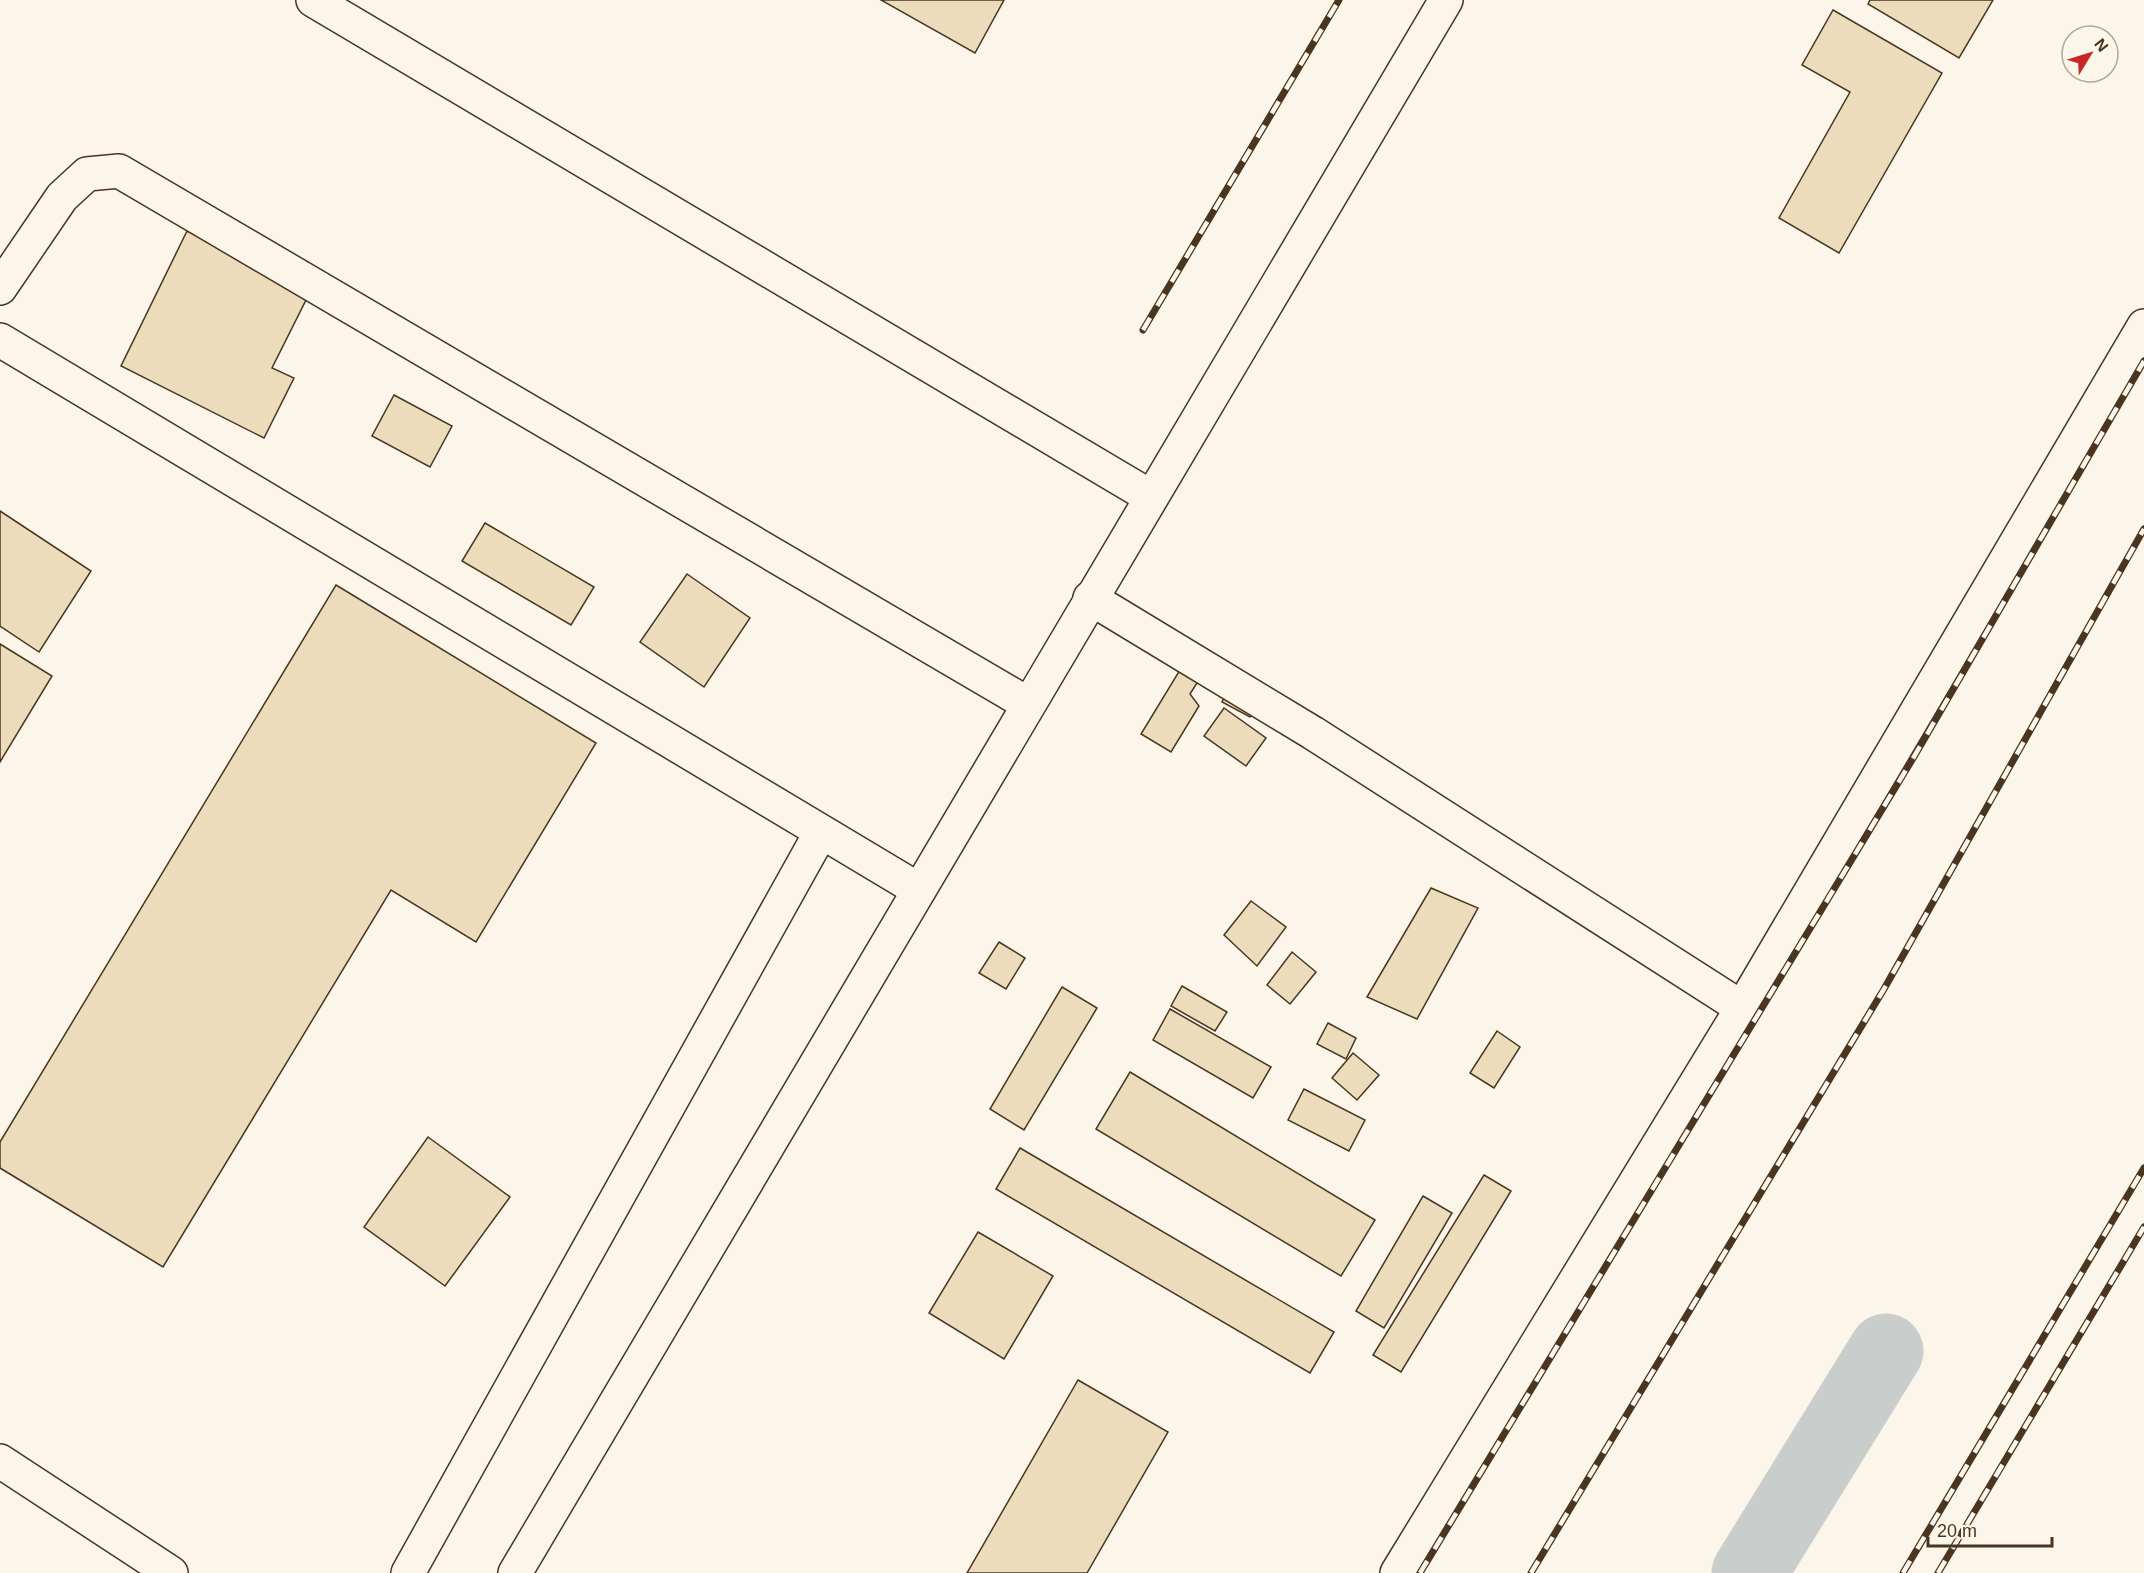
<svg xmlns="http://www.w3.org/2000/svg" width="2144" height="1573" viewBox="0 0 2144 1573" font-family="Arial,sans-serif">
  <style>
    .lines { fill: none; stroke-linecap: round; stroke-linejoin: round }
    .river { stroke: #c9cecd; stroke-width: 75 }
    .building { fill: #ecdcbc; stroke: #4a3520; stroke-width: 1.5 }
    .minor-casing { stroke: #4a3520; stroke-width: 36 }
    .minor { stroke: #fbf6e9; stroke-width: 33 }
    .rail-casing { stroke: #4a3520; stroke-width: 7 }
    .rail { stroke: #fbf6e9; stroke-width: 4.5; stroke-dasharray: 14; stroke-linecap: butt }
  </style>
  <rect width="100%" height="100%" fill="#fbf6e9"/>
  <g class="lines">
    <!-- river -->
    <path class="river" d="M1749 1573 1886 1351"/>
  </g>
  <!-- building -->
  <g class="building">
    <path d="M881 0H1004L975 53Z"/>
    <path d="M1870 0H1993L1959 58 1868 4Z"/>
    <path d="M1833 10 1942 73 1839 253 1779 218 1850 92 1802 65Z"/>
    <path d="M187 231 310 292 272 368 294 378 264 438 121 366Z"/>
    <path d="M394 395 452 426 430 467 372 436Z"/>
    <path d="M0 511 91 571 39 652 0 626Z"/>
    <path d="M485 523 594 587 571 625 462 561Z"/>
    <path d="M687 574 750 618 704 687 640 642Z"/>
    <path d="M336 585 596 743 476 942 391 890 163 1267 0 1168V1142Z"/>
    <path d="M0 644 52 676 0 762Z"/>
    <path d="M1186 660 1204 672 1190 694 1199 706 1171 752 1141 734Z"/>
    <path d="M1229 688 1257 702 1250 717 1222 702Z"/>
    <path d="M1224 708 1266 738 1246 766 1204 736Z"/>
    <path d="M1431 888 1478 908 1417 1019 1367 997Z"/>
    <path d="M1251 901 1286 927 1257 966 1224 935Z"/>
    <path d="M999 942 1025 958 1006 989 979 973Z"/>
    <path d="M1292 952 1316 972 1290 1004 1267 985Z"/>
    <path d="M1182 986 1227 1012 1215 1031 1171 1006Z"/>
    <path d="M1062 987 1097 1008 1024 1130 990 1109Z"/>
    <path d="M1170 1009 1271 1067 1253 1098 1153 1040Z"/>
    <path d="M1328 1023 1356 1038 1346 1059 1317 1044Z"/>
    <path d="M1497 1031 1520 1047 1494 1088 1470 1073Z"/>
    <path d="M1353 1053 1379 1075 1357 1100 1332 1078Z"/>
    <path d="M1130 1072 1375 1220 1341 1276 1096 1129Z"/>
    <path d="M1304 1089 1365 1120 1349 1151 1288 1120Z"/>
    <path d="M428 1137 510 1197 445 1286 364 1227Z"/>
    <path d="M1020 1148 1334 1332 1310 1373 996 1189Z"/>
    <path d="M1484 1175 1511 1191 1401 1372 1373 1355Z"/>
    <path d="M1423 1196 1452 1213 1384 1328 1356 1311Z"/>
    <path d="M978 1232 1053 1276 1004 1359 929 1313Z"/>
    <path d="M1078 1380 1168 1432 1087 1573H967Z"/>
  </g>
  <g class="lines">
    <defs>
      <g id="minor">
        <path d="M313 0 1151 497"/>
        <path d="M0 288 62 197 87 174 119 171 1028 704"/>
        <path d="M0 340 919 890"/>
        <path d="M1090 598 1313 733 1742 1008"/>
        <path d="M0 1461 171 1573"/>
        <path d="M408 1573 821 832"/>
        <path d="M515 1573 1446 0"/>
        <path d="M1397 1573 1742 1008 2144 326"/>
      </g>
    </defs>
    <!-- minor casing -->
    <use href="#minor" class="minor-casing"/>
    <!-- minor -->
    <use href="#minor" class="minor"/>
    <defs>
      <g id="rail">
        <path d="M1143 330 1339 0"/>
        <path d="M1420 1573 1915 755 2144 361"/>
        <path d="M1531 1573 1884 989 2144 529"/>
        <path d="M1903 1573 2144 1168"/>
        <path d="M1938 1573 2144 1227"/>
      </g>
    </defs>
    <!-- rail casing -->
    <use href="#rail" class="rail-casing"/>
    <!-- rail -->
    <use href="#rail" class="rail"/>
  </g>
  <!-- north arrow -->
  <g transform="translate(2090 54) rotate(52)"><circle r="28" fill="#fbf6e9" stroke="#b4a999" stroke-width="1.5"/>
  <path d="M0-4.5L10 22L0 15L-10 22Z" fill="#c62828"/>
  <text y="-9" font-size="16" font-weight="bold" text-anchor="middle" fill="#4a3520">N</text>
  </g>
  <!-- scale -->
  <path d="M1928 1537v9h124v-9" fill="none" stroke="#4a3520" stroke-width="3"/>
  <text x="1937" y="1537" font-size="18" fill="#4a3520" stroke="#fbf6e9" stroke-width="4.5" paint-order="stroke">20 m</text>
</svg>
